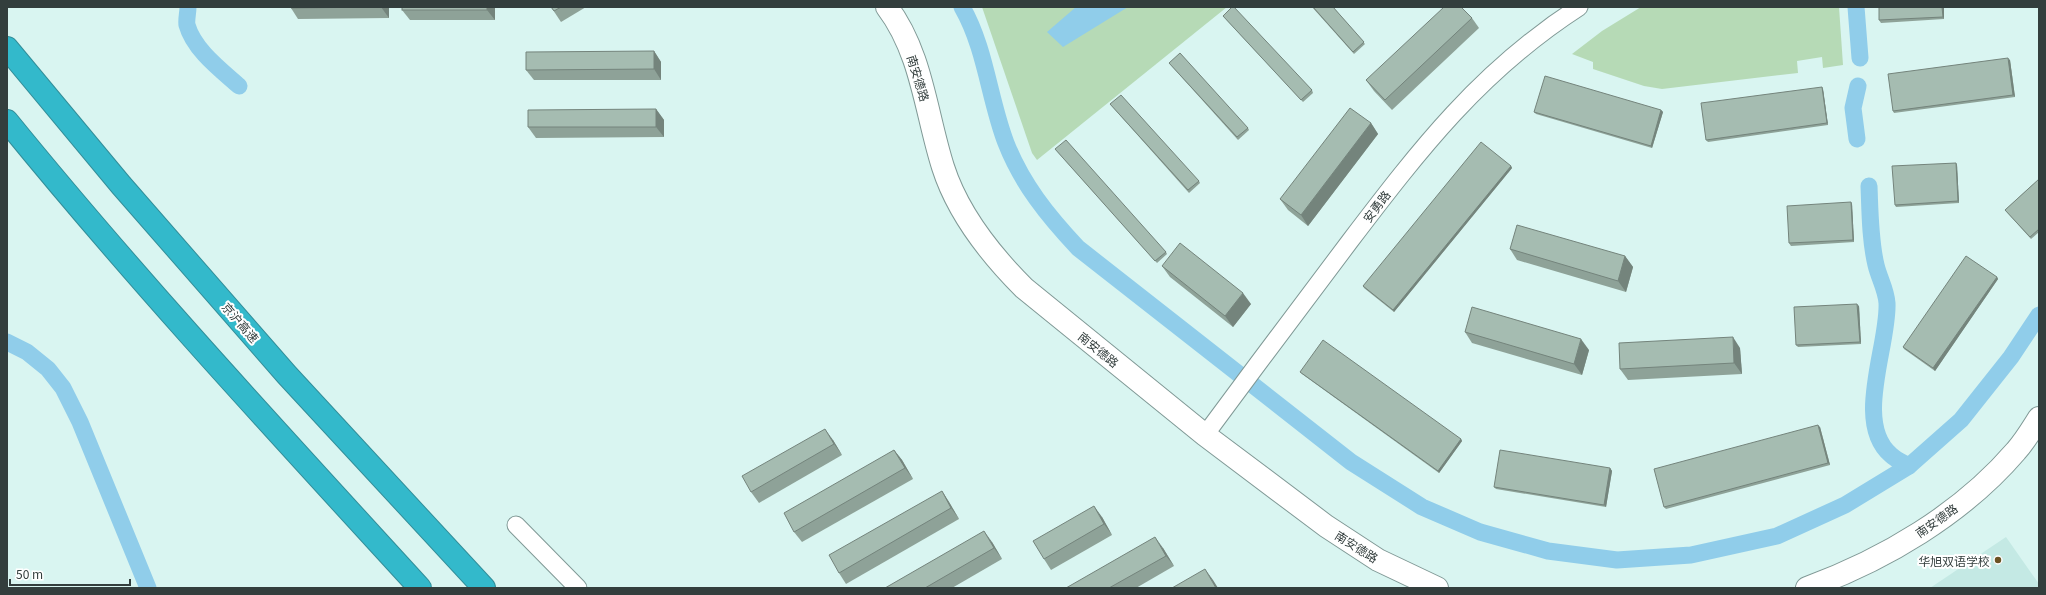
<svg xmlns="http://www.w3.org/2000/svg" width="2046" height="595" viewBox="0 0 2046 595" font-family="Georgia,'Noto Sans SC',serif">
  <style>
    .built { fill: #c4e9e4 }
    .green { fill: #b6dab6 }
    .water { fill: #90cdea }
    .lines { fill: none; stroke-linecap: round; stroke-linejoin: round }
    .canal { stroke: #90cdea; stroke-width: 17 }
    .street-casing { stroke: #809996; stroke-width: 19 }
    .secondary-casing { stroke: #809996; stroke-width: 24 }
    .highway-casing { stroke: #338e99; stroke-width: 24 }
    .street { stroke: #fff; stroke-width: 17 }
    .secondary { stroke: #fff; stroke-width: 22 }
    .highway { stroke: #33b9cb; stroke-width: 22 }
    .wall { fill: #8ea298 }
    .shaded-wall { fill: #74847c }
    .building { fill: #a5bcb1; stroke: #74847c }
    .poi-dot { fill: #6b5223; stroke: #fff; stroke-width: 1.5 }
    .labels { text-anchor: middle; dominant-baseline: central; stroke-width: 4; stroke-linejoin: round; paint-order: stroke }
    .street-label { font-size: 12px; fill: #333e3d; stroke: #fff }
    .poi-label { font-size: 12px; fill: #333e3d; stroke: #fff; text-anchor: end }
  </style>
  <rect width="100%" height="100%" fill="#d9f5f1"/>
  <!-- built -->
  <path class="built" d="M2006 537 2039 584V588H1930Z"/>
  <!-- green -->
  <g class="green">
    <path d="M982 7H1227L1037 160 1032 153Z"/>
    <path d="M1641 7H1839L1843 65 1823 68 1822 57 1797 61 1798 73 1662 89 1644 86 1593 69V62L1572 54 1602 31Z"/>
  </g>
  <!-- water -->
  <path class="water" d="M1076 7H1128L1063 47 1047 32Z"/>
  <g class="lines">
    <!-- canal -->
    <g class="canal">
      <path d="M188 7C188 13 186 20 187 25 194 50 221 70 239 86"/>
      <path d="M962 7C986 49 989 99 1006 143 1022 184 1048 216 1078 248L1351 462 1422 507 1480 532 1548 551 1617 560 1691 555 1777 536 1845 505 1909 466 1961 420 2011 357 2039 315"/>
      <path d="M1856 7 1860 58"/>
      <path d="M1857 139 1853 108 1858 86"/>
      <path d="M1869 186C1870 211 1870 240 1876 265 1879 278 1886 289 1887 303 1889 345 1853 423 1891 455 1896 460 1904 463 1909 466"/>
      <path d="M7 342 27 352 48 369 63 388 80 422 148 588"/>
    </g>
    <defs>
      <g id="street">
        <path d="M1205 435C1253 370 1301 306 1350 241 1420 149 1480 71 1579 7"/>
        <path d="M516 525 578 588"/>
      </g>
      <g id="secondary">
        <path d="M887 7C922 53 926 114 943 167 958 214 990 254 1024 288L1205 435 1326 526 1378 560 1437 588"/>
        <path d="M1807 588C1884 560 1962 514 2016 451 2025 441 2032 429 2039 418"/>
      </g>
      <g id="highway">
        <path d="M7 48 121 185 287 375 484 588"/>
        <path d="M7 121C138 282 280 435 420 588"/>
      </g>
    </defs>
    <!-- street casing -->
    <use href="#street" class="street-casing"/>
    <!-- secondary casing -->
    <use href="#secondary" class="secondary-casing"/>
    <!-- highway casing -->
    <use href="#highway" class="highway-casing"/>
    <!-- street -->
    <use href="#street" class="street"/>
    <!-- secondary -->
    <use href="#secondary" class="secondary"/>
    <!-- highway -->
    <use href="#highway" class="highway"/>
  </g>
  <!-- wall -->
  <g class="wall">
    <path d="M291 7H389V18L298 19 291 8Z"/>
    <path d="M495 7V20H410L402 10Z"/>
    <path d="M551 7H586L561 22Z"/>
    <path d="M1312 7H1333L1365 44 1354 54Z"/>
    <path d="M1879 7H1944V19L1881 23 1879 20Z"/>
    <path d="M1223 16 1312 90 1313 93 1303 102Z"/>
    <path d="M1472 18 1479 28 1392 110 1374 91 1366 80Z"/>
    <path d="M654 51 661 62V80H534L526 70Z"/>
    <path d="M2010 60 2015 97 1894 113 1893 111Z"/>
    <path d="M1169 63 1248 128 1249 130 1238 140Z"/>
    <path d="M1822 87 1823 89 1828 125 1708 142 1706 140Z"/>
    <path d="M1110 104 1199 181 1200 183 1189 193Z"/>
    <path d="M656 109 664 120V137L536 138 528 127Z"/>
    <path d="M1661 110 1663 112 1652 148 1536 114 1534 112Z"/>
    <path d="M1371 123 1378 134 1308 226 1288 210 1280 199Z"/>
    <path d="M1055 149 1166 252 1167 254 1157 263Z"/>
    <path d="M1956 163 1957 165 1959 203 1896 207 1895 205Z"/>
    <path d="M1511 166 1512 168 1394 312 1364 288 1363 286Z"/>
    <path d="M2039 179V232L2031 239 2005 210Z"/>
    <path d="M1851 202 1852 204 1854 242 1791 246 1789 243Z"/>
    <path d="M1510 249 1625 256 1633 267 1626 292 1517 260Z"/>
    <path d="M1162 266 1251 304 1233 327 1170 277Z"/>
    <path d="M1997 277 1998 279 1935 371 1904 349 1903 347Z"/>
    <path d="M1859 306 1861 344 1798 347 1796 345Z"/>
    <path d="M1465 332 1589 350 1582 375 1472 343Z"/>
    <path d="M1740 348 1742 374 1628 380 1620 369Z"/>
    <path d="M1300 372 1461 439 1462 441 1439 473 1302 374Z"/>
    <path d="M1820 427 1830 465 1666 509 1664 507Z"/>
    <path d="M833 440 842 455 759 503 751 492Z"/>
    <path d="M894 450 902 460 913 479 802 542 794 532Z"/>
    <path d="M1610 468 1612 471 1606 507 1496 489 1494 487Z"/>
    <path d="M942 491 949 502 959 519 846 584 839 573Z"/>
    <path d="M1102 517 1112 535 1051 570 1044 559Z"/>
    <path d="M992 542 1002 559 952 588H885Z"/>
    <path d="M1163 548 1174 566 1136 588H1066Z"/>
  </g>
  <!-- shaded-wall -->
  <g class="shaded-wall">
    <path d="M381 7H389V18Z"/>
    <path d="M487 7H495V20L487 10Z"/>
    <path d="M1942 7H1944V19L1943 17Z"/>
    <path d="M654 51 661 62V80L654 69Z"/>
    <path d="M2008 58 2010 60 2015 97 2013 95Z"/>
    <path d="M1822 87 1823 89 1828 125 1827 123Z"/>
    <path d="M656 109 664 120V137L656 127Z"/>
    <path d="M1661 110 1663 112 1652 148 1651 146Z"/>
    <path d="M1371 123 1378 134 1308 226 1301 215Z"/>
    <path d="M1956 163 1957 165 1959 203 1958 201Z"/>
    <path d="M1511 166 1512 168 1394 312 1393 310Z"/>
    <path d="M1851 202 1852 204 1854 242 1853 240Z"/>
    <path d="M1625 256 1633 267 1626 292 1618 281Z"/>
    <path d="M1997 277 1998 279 1935 371 1933 368Z"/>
    <path d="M1243 293 1251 304 1233 327 1225 316Z"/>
    <path d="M1857 304 1859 306 1861 344 1860 342Z"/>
    <path d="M1733 337 1740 348 1742 374 1734 363Z"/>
    <path d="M1581 339 1589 350 1582 375 1574 364Z"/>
    <path d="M1818 425 1820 427 1830 465 1828 463Z"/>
    <path d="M825 429 833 440 842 455 834 444Z"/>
    <path d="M1461 439 1462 441 1439 473 1438 471Z"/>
    <path d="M894 450 902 460 913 479 905 468Z"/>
    <path d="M1610 468 1612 471 1606 507 1604 505Z"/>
    <path d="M942 491 949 502 959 519 951 508Z"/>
    <path d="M1094 506 1102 517 1112 535 1104 524Z"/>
    <path d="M984 531 992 542 1002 559 994 548Z"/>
    <path d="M1155 537 1163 548 1174 566 1166 556Z"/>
    <path d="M1205 569 1213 580 1218 588H1216Z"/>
  </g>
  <!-- building -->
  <g class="building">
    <path d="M291 7H381L291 8Z"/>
    <rect x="402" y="7" width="85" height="3"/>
    <path d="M551 7H561L554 11Z"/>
    <path d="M1232 7H1234L1312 90 1301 100 1223 16Z"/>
    <path d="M1313 7H1333L1364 42 1353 52Z"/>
    <path d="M1444 7H1461L1472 18 1385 100 1366 80Z"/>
    <path d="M1879 7H1942L1943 17 1879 20Z"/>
    <path d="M654 51V69L526 70V52Z"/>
    <path d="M1180 53 1248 128 1237 137 1169 63Z"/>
    <path d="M2008 58 2013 95 1893 111 1888 74Z"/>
    <path d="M1545 76 1661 110 1651 146 1534 112Z"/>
    <path d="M1822 87 1827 123 1706 140 1701 103Z"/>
    <path d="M1121 95 1199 181 1188 190 1110 104Z"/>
    <path d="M1350 108 1371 123 1301 215 1280 199Z"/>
    <path d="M656 109V127H528V110Z"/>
    <path d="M1066 140 1166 252 1155 261 1055 149Z"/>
    <path d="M1481 142 1511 166 1393 310 1363 286Z"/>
    <path d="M1956 163 1958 201 1895 205 1892 166Z"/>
    <path d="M2039 179V229L2030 237 2005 210Z"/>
    <path d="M1851 202 1853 240 1789 243 1787 206Z"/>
    <path d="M1517 225 1625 256 1618 281 1510 249Z"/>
    <path d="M1180 243 1243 293 1225 316 1162 266Z"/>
    <path d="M1966 256 1997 277 1933 368 1903 347Z"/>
    <path d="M1857 304 1860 342 1796 345 1794 307Z"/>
    <path d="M1472 307 1581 339 1574 364 1465 332Z"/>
    <path d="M1733 337 1734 363 1620 369 1619 343Z"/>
    <path d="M1323 340 1461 439 1438 471 1300 372Z"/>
    <path d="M1818 425 1828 463 1664 507 1654 469Z"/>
    <path d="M825 429 834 444 751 492 742 476Z"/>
    <path d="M894 450 905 468 794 532 784 513Z"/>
    <path d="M1500 450 1610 468 1604 505 1494 487Z"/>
    <path d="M942 491 951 508 839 573 829 555Z"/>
    <path d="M1094 506 1104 524 1044 559 1033 541Z"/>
    <path d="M984 531 994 548 925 588H885Z"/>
    <path d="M1155 537 1166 556 1109 588H1066Z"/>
    <path d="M1205 569 1216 588H1172Z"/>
  </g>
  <!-- markers -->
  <circle class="poi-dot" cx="1998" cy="560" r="4"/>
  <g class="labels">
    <!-- street labels -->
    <g class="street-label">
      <text transform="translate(919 78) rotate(73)">南安德路</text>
      <text transform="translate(1376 206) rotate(-53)">安勇路</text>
      <text transform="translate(241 322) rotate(49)">京沪高速</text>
      <text transform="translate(1099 349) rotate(39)">南安德路</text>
      <text transform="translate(1936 520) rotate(-35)">南安德路</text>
      <text transform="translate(1357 546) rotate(32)">南安德路</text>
    </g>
    <!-- poi labels -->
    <g class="poi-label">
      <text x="1990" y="560">华旭双语学校</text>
    </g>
  </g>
  <!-- border -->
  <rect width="2046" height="595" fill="none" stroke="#333e3d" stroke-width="16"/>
  <!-- scale -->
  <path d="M10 579v6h120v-6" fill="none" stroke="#333e3d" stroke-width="2"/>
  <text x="16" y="579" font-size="12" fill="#333e3d" stroke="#ffffff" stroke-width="3" paint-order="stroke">50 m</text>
</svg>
